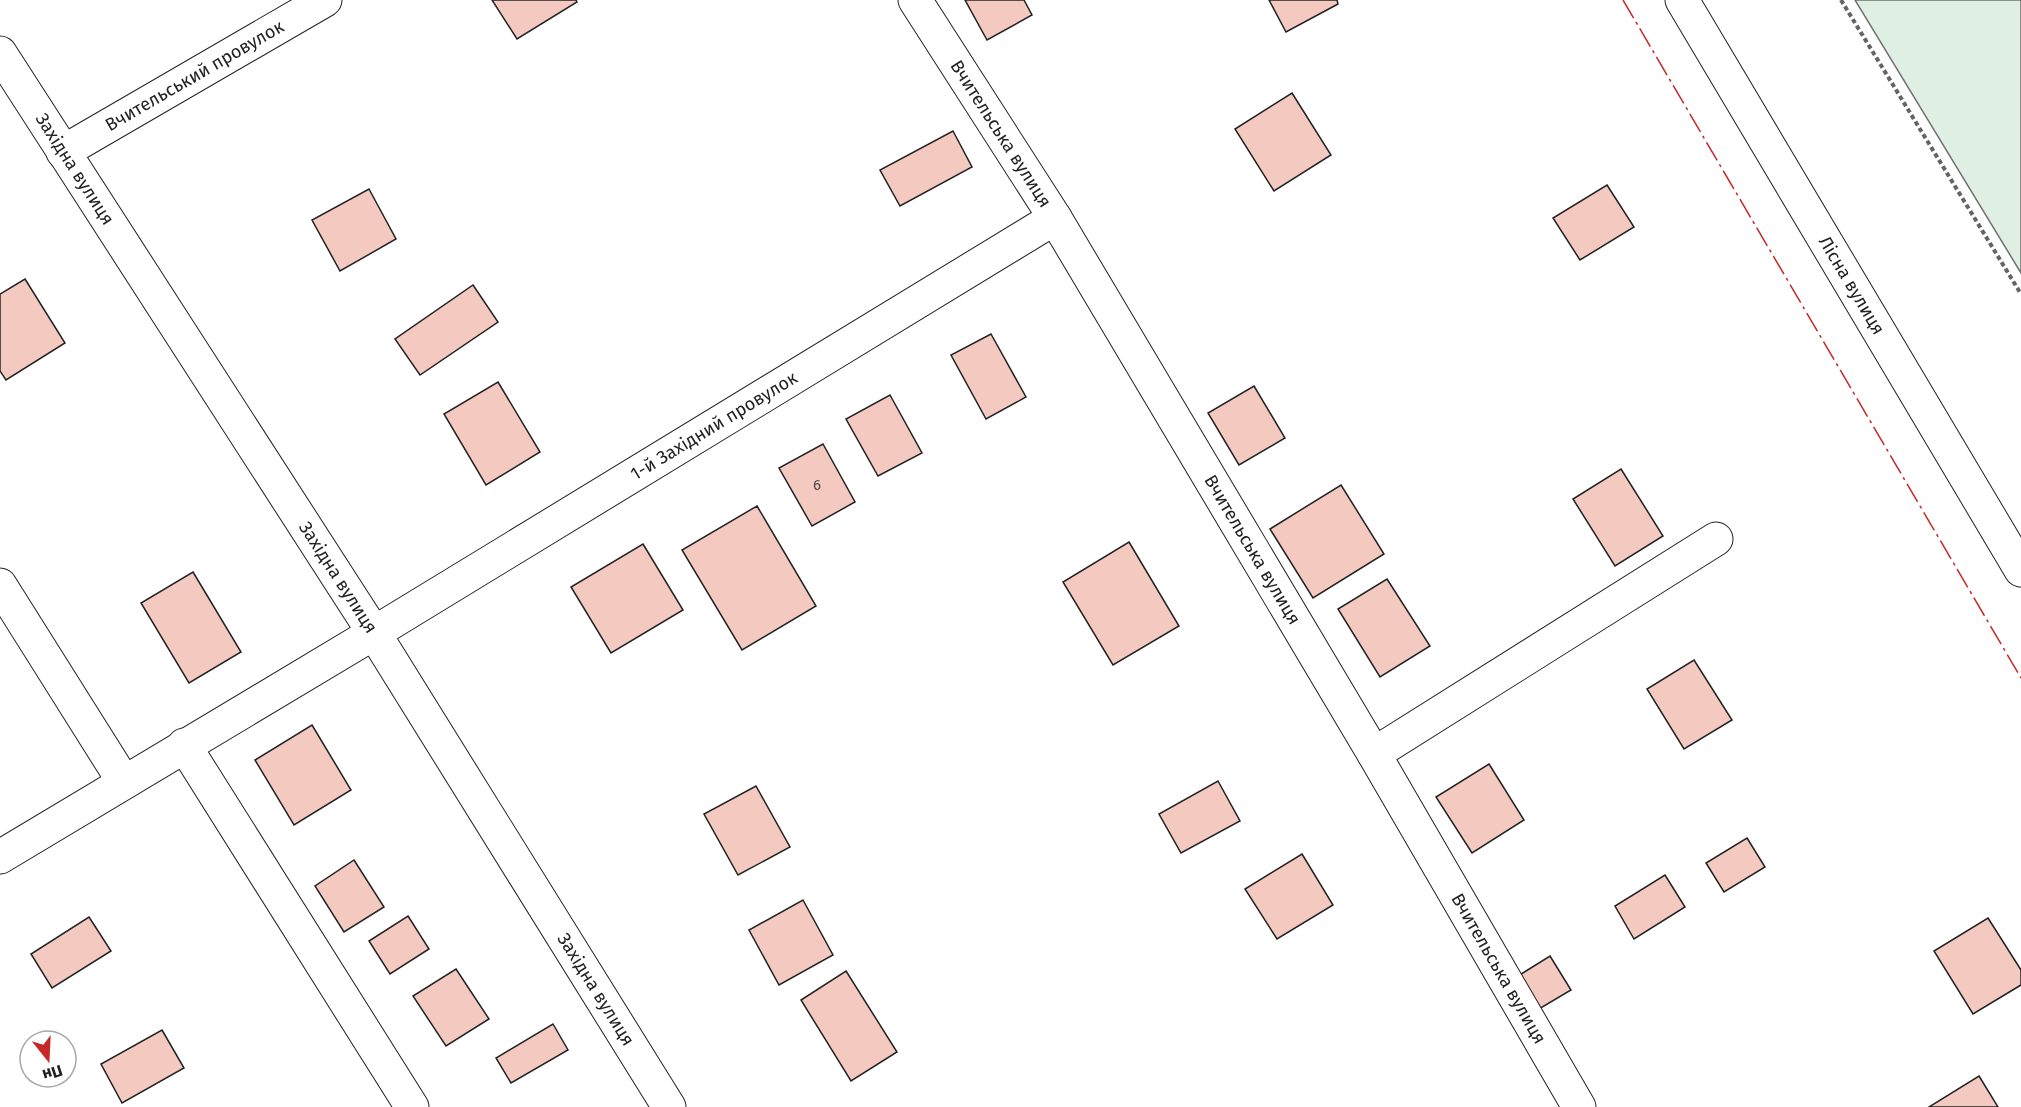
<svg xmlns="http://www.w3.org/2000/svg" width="2021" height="1107" viewBox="0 0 2021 1107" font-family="'Fira Sans',sans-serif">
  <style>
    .green { fill: #e0efe3; stroke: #6f6f6f; stroke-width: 1.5 }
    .building { fill: #f3c9c0; stroke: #222; stroke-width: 1.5 }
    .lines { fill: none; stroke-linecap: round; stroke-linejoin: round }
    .minor-casing { stroke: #222; stroke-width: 35 }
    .path { stroke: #646464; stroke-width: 4; stroke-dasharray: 4.5 3; stroke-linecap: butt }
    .minor { stroke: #fff; stroke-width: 33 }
    .power { stroke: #c62828; stroke-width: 1.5; stroke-dasharray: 21 4.5 3 4.5; stroke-linecap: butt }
    .labels { text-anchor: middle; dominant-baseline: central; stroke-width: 4.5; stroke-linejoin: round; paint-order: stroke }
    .number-label { font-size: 15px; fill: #564c4a }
    .street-label { font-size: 18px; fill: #222; stroke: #fff }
  </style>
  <rect width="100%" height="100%" fill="#fff"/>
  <!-- green -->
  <path class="green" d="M1855 0H2021V273Z"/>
  <!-- building -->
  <g class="building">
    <path d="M492 0H576L577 2 517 39Z"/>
    <path d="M965 0H1024L1032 15 987 40Z"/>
    <path d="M1269 0H1337L1338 4 1286 32Z"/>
    <path d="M1292 93 1331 155 1274 191 1235 129Z"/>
    <path d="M953 131 972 167 900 206 880 170Z"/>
    <path d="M1607 185 1634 227 1580 260 1553 218Z"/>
    <path d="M369 189 396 239 340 271 312 220Z"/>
    <path d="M25 279 65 343 6 380 0 371V294Z"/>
    <path d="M473 285 498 322 420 375 395 339Z"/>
    <path d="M991 334 1026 397 986 419 951 355Z"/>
    <path d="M498 382 540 452 486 485 444 414Z"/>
    <path d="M1254 386 1285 438 1239 465 1208 413Z"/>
    <path d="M890 395 922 453 878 476 846 419Z"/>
    <path d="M823 444 855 502 812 526 779 468Z"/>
    <path d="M1621 469 1663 536 1615 566 1573 499Z"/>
    <path d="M1341 485 1384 554 1313 598 1270 529Z"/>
    <path d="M757 506 816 606 742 650 682 550Z"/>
    <path d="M1129 542 1179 626 1113 665 1063 582Z"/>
    <path d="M643 544 683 610 611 653 571 587Z"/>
    <path d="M193 572 241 652 189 683 141 603Z"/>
    <path d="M1387 579 1430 646 1380 677 1338 609Z"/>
    <path d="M1694 660 1732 720 1684 749 1647 689Z"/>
    <path d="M312 725 351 790 294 825 255 760Z"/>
    <path d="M1489 764 1524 820 1472 853 1436 797Z"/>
    <path d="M1218 781 1240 821 1181 853 1159 814Z"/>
    <path d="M756 786 790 847 738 875 704 814Z"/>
    <path d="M1747 838 1765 867 1724 892 1706 863Z"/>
    <path d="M1302 854 1333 905 1277 939 1245 889Z"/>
    <path d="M354 860 384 907 344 932 315 886Z"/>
    <path d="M1665 875 1685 907 1634 939 1615 906Z"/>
    <path d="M803 900 833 955 779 985 749 930Z"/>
    <path d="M408 916 429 949 390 974 369 941Z"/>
    <path d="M89 917 111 951 52 988 31 954Z"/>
    <path d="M1988 918 2021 970V985L1973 1014 1934 951Z"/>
    <path d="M1550 956 1571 990 1539 1009 1518 976Z"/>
    <path d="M456 969 489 1019 446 1046 413 996Z"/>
    <path d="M846 971 897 1052 851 1081 801 1000Z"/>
    <path d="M553 1024 568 1050 511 1083 496 1058Z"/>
    <path d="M162 1030 184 1068 122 1103 101 1064Z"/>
    <path d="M1979 1076 1998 1107H1929Z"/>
  </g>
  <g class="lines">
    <defs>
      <g id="minor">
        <path id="s1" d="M915 0 1055 218 1374 754 1579 1107"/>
        <path id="s2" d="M1682 0 2021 570"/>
        <path id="s3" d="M0 53 374 633 669 1107"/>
        <path id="s4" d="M63 152 325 0"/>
        <path d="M0 585 124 782"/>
        <path d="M184 745 412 1107"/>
        <path d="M1374 754 1716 539"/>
        <path id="s5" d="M0 857 374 633 1055 218"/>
      </g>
    </defs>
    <!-- minor casing -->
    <use href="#minor" class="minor-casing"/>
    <!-- path -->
    <path class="path" d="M1841 0 2021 294"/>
    <!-- minor -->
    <use href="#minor" class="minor"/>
    <!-- power -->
    <path class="power" d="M1623 0 2021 678"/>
  </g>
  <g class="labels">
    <!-- number labels -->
    <g class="number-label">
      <text x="817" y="485">6</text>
    </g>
    <!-- street labels -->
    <g class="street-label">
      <text stroke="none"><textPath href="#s4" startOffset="152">Вчительський провулок</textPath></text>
      <text stroke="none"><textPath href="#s1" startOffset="159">Вчительська вулиця</textPath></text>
      <text stroke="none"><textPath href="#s3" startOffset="138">Західна вулиця</textPath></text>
      <text stroke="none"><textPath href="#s2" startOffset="332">Лісна вулиця</textPath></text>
      <text stroke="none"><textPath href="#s5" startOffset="834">1-й Західний провулок</textPath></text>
      <text stroke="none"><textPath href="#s1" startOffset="645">Вчительська вулиця</textPath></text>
      <text stroke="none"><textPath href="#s3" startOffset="624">Західна вулиця</textPath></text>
      <text stroke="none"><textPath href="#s1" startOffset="1131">Вчительська вулиця</textPath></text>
      <text stroke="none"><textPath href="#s3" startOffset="1110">Західна вулиця</textPath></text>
    </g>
  </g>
  <!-- north arrow -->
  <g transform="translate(48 1059) rotate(162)"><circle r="28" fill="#ffffff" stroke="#a7a7a7" stroke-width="1.5"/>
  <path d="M0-4.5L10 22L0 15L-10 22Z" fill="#c62828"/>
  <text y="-9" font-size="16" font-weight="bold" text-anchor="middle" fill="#222222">Пн</text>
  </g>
</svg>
